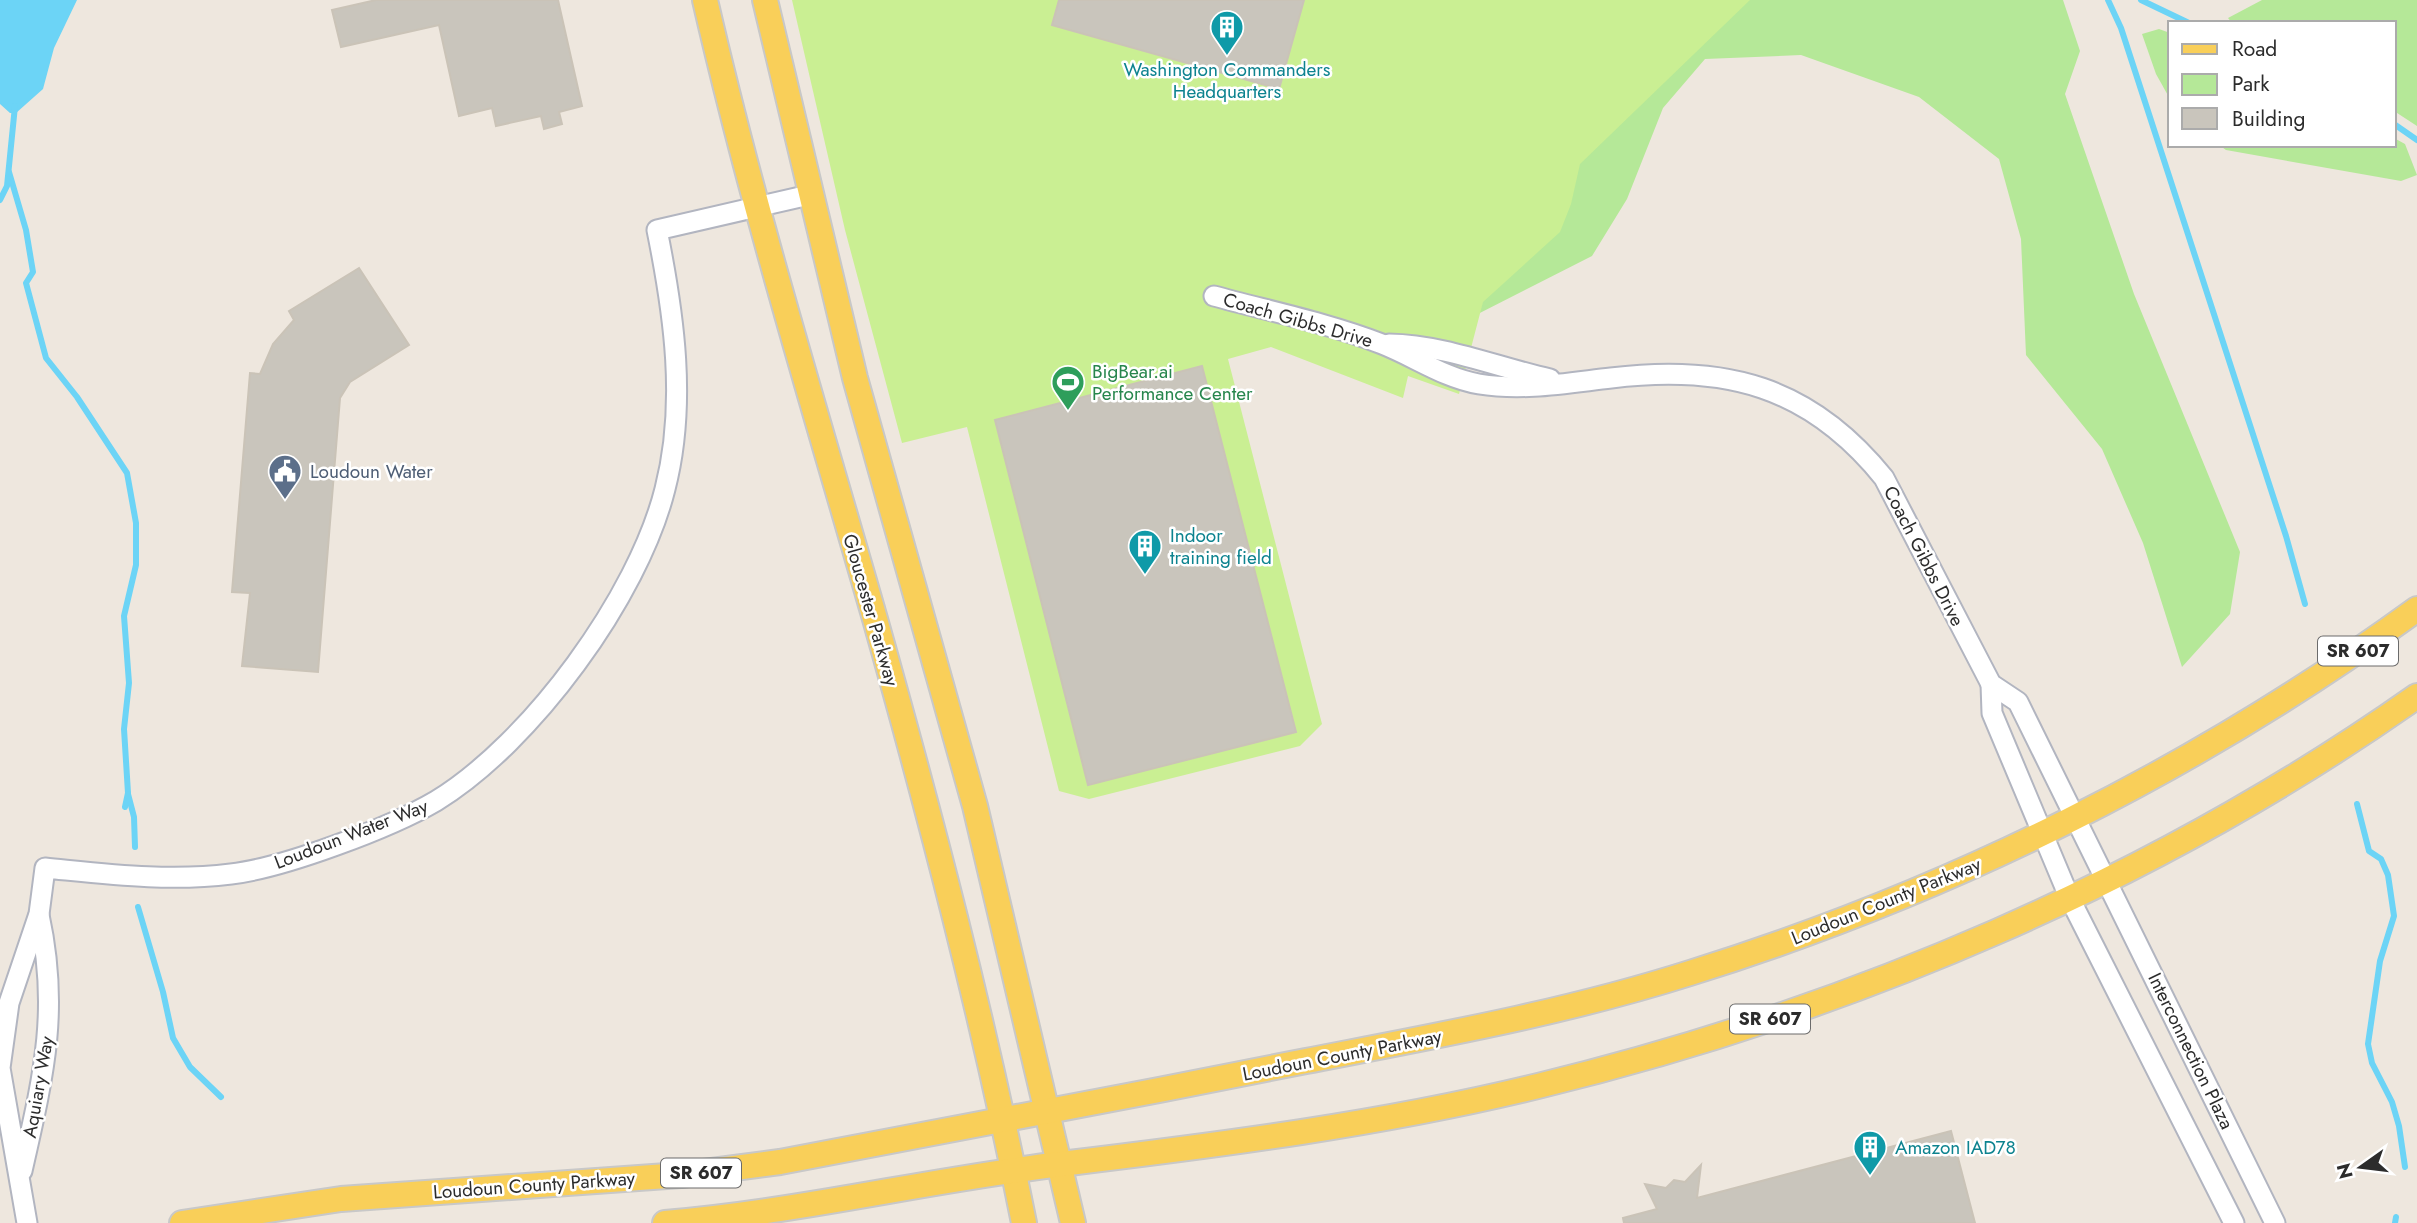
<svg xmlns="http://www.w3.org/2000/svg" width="2417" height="1223" viewBox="0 0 2417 1223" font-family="Jost,sans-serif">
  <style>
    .green { fill: #b5e898 }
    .pitch { fill: #caef93 }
    .water { fill: #6cd4f6 }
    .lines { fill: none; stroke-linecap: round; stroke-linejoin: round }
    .stream { stroke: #6cd4f6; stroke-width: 6 }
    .building { fill: #c9c5bc; stroke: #cac3b7; stroke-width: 2 }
    .minor-casing { stroke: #b2b5c0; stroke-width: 23 }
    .major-casing { stroke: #c8c8c8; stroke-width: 28 }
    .minor { stroke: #fff; stroke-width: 19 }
    .major { stroke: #f9cf59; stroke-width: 24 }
    .labels { text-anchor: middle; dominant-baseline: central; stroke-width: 5; stroke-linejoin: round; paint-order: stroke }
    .shield { fill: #fff; stroke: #6b6b6b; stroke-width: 2 }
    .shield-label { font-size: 18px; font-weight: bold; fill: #2c2c2c }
    .culture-label { font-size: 19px; fill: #0d838f; stroke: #fff; text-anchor: start }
    .street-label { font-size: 19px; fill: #2c2c2c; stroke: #fff }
    .leisure-label { font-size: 19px; fill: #27864d; stroke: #fff; text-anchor: start }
    .service-label { font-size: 19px; fill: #4e5e75; stroke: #fff; text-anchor: start }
  </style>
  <rect width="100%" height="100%" fill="#eee7de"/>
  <!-- green -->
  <g class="green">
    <path d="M1616 0H2063L2080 51 2065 94 2134 294 2240 552 2230 614 2182 667 2143 543 2102 449 2026 355 2021 239 1999 159 1919 97 1801 55 1705 59 1663 108 1627 199 1592 256 1468 319Z"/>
    <path d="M2262 0H2417V126L2394 111V23H2232L2228 18Z"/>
    <path d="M2159 29 2170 33V99L2156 74 2142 34Z"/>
    <path d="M2394 138 2405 144 2417 175 2401 181 2226 150 2219 145H2394Z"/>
  </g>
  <!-- pitch -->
  <path class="pitch" d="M792 0H1750L1580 164 1571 204 1560 232 1483 302 1459 394 1408 376 1403 398 1271 347 1228 359 1322 724 1300 746 1089 799 1059 791 967 427 902 443 845 230Z"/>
  <!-- water -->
  <path class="water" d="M0 0H77L54 48 43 89 16 113H10L0 104Z"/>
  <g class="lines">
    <!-- stream -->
    <g class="stream">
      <path d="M2108 0 2121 28 2286 536 2305 604"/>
      <path d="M2141 0 2189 23"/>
      <path d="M2394 124 2417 140"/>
      <path d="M9 172 26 230 33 272 26 283 46 358 77 397 127 473 136 523V565L124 616 129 683 124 729 128 793 125 807"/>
      <path d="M0 200 7 186 15 106"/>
      <path d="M128 794 134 817 135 847"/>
      <path d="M2357 804 2369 851 2381 859 2388 875 2394 916 2380 961 2368 1044 2372 1063 2392 1102 2399 1126 2405 1167"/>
      <path d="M138 907 163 992 173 1038 190 1067 221 1097"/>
      <path d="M2395 1223 2396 1217"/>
    </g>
  </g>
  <!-- building -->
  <g class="building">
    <path d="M376 0H558L582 106 559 112 562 124 544 129 541 116 496 126 492 108 459 116 439 25 341 47 332 10Z"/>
    <path d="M1059 0H1304L1279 89 1052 25Z"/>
    <path d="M359 268 409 345 350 382 340 398 318 672 242 666 250 593 232 592 250 373 260 374 273 344 294 320 289 311Z"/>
    <path d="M1202 366 1296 732 1088 785 995 420Z"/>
    <path d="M1951 1131 1975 1223H1624L1623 1218 1657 1209 1645 1184 1666 1188 1674 1180 1685 1182 1701 1165 1697 1198Z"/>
  </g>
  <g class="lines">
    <defs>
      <g id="minor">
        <path d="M1214 296C1269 311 1328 323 1382 344 1415 357 1444 378 1479 384 1524 391 1567 383 1611 378 1725 364 1810 386 1884 478L1991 684 2018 702 2275 1223"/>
        <path d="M1389 344C1445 345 1496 367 1550 379"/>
        <path d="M1991 684 1992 713 2070 899 2234 1223"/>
        <path d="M22 1171C43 1078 60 1011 39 915"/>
        <path d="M27 1223 0 1068 9 1003 39 914 45 868C107 874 168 882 231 874 283 868 390 828 436 801 531 743 638 597 665 489 687 404 674 314 657 230L809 195"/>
      </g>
      <g id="major">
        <path d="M705 0C753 209 816 413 875 619 931 818 984 1020 1024 1223"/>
        <path d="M765 0 855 378 975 806 1073 1223"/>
        <path d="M182 1223 341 1199 681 1175 780 1162C956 1129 1131 1096 1306 1061 1435 1036 1564 1013 1690 973 1950 892 2197 769 2417 609"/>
        <path d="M665 1223C798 1212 928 1180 1061 1164 1219 1145 1383 1124 1538 1086 1850 1010 2153 882 2417 696"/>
      </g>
    </defs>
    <!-- minor casing -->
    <use href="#minor" class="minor-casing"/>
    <!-- major casing -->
    <use href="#major" class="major-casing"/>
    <!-- minor -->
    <use href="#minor" class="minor"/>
    <!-- major -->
    <use href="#major" class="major"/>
  </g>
  <!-- icons -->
  <defs>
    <symbol id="building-pin" viewBox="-11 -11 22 30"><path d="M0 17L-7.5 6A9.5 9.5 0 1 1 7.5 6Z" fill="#0f9aa8" stroke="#fff"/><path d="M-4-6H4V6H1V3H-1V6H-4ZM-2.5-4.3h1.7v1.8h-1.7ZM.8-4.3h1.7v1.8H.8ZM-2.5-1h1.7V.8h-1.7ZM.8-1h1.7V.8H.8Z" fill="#fff"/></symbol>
    <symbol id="stadium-pin" viewBox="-11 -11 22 30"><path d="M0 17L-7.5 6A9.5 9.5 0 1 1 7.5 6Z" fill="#2e9e5b" stroke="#fff"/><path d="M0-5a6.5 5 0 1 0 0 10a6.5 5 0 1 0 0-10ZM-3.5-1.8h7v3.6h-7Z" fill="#fff"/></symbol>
    <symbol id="civic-pin" viewBox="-11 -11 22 30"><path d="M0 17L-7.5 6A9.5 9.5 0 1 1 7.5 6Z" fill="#5c6f8a" stroke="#fff"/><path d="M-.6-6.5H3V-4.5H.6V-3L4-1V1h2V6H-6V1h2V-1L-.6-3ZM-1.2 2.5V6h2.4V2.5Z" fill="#fff"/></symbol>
  </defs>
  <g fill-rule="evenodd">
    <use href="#building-pin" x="1208" y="8" width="38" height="52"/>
    <use href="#stadium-pin" x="1049" y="363" width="38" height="52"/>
    <use href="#civic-pin" x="266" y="452" width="38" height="52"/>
    <use href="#building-pin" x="1126" y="527" width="38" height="52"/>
    <use href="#building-pin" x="1851" y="1128" width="38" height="52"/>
  </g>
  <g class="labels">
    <!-- shield labels -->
    <g class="shield">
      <rect x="2318" y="636.5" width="80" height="29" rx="5"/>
      <rect x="1730" y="1004.5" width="80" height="29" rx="5"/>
      <rect x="661" y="1158.5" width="80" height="29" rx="5"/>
    </g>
    <g class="shield-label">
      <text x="2358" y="651">SR 607</text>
      <text x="1770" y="1019">SR 607</text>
      <text x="701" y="1173">SR 607</text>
    </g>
    <!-- culture labels -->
    <g class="culture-label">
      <text x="1227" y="69" text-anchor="middle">Washington Commanders<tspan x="1227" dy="22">Headquarters</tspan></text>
      <text x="1170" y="535">Indoor<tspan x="1170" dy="22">training field</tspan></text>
      <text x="1895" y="1147">Amazon IAD78</text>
    </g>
    <!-- street labels -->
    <g class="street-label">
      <text transform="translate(1298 320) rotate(16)">Coach Gibbs Drive</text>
      <text transform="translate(1924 556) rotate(63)">Coach Gibbs Drive</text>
      <text transform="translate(871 610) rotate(74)">Gloucester Parkway</text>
      <text transform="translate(351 834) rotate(-21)">Loudoun Water Way</text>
      <text transform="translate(1886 901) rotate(-22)">Loudoun County Parkway</text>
      <text transform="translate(2191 1051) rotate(64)">Interconnection Plaza</text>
      <text transform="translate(1342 1055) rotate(-11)">Loudoun County Parkway</text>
      <text transform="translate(38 1087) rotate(-80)">Aquiary Way</text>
      <text transform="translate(534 1185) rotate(-4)">Loudoun County Parkway</text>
    </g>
    <!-- leisure labels -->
    <g class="leisure-label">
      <text x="1092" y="371">BigBear.ai<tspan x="1092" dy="22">Performance Center</tspan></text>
    </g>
    <!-- service labels -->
    <g class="service-label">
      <text x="310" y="471">Loudoun Water</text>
    </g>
  </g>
  <!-- legend -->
  <rect x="2168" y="21" width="228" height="126" fill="#ffffff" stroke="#ababab" stroke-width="2"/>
  <rect x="2182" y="44" width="35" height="10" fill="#f9cf59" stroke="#ababab" stroke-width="2"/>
  <text x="2232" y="56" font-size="21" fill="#2c2c2c">Road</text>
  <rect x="2182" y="74" width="35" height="21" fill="#b5e898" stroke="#ababab" stroke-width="2"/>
  <text x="2232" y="91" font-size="21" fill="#2c2c2c">Park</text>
  <rect x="2182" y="108" width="35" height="21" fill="#c9c5bc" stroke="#ababab" stroke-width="2"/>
  <text x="2232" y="126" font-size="21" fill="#2c2c2c">Building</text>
  <!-- north arrow -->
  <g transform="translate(2361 1167) rotate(256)" stroke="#ffffff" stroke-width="5" paint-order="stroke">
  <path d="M0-5L12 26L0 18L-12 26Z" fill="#2c2c2c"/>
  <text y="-10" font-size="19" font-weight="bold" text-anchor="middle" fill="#2c2c2c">N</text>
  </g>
</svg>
